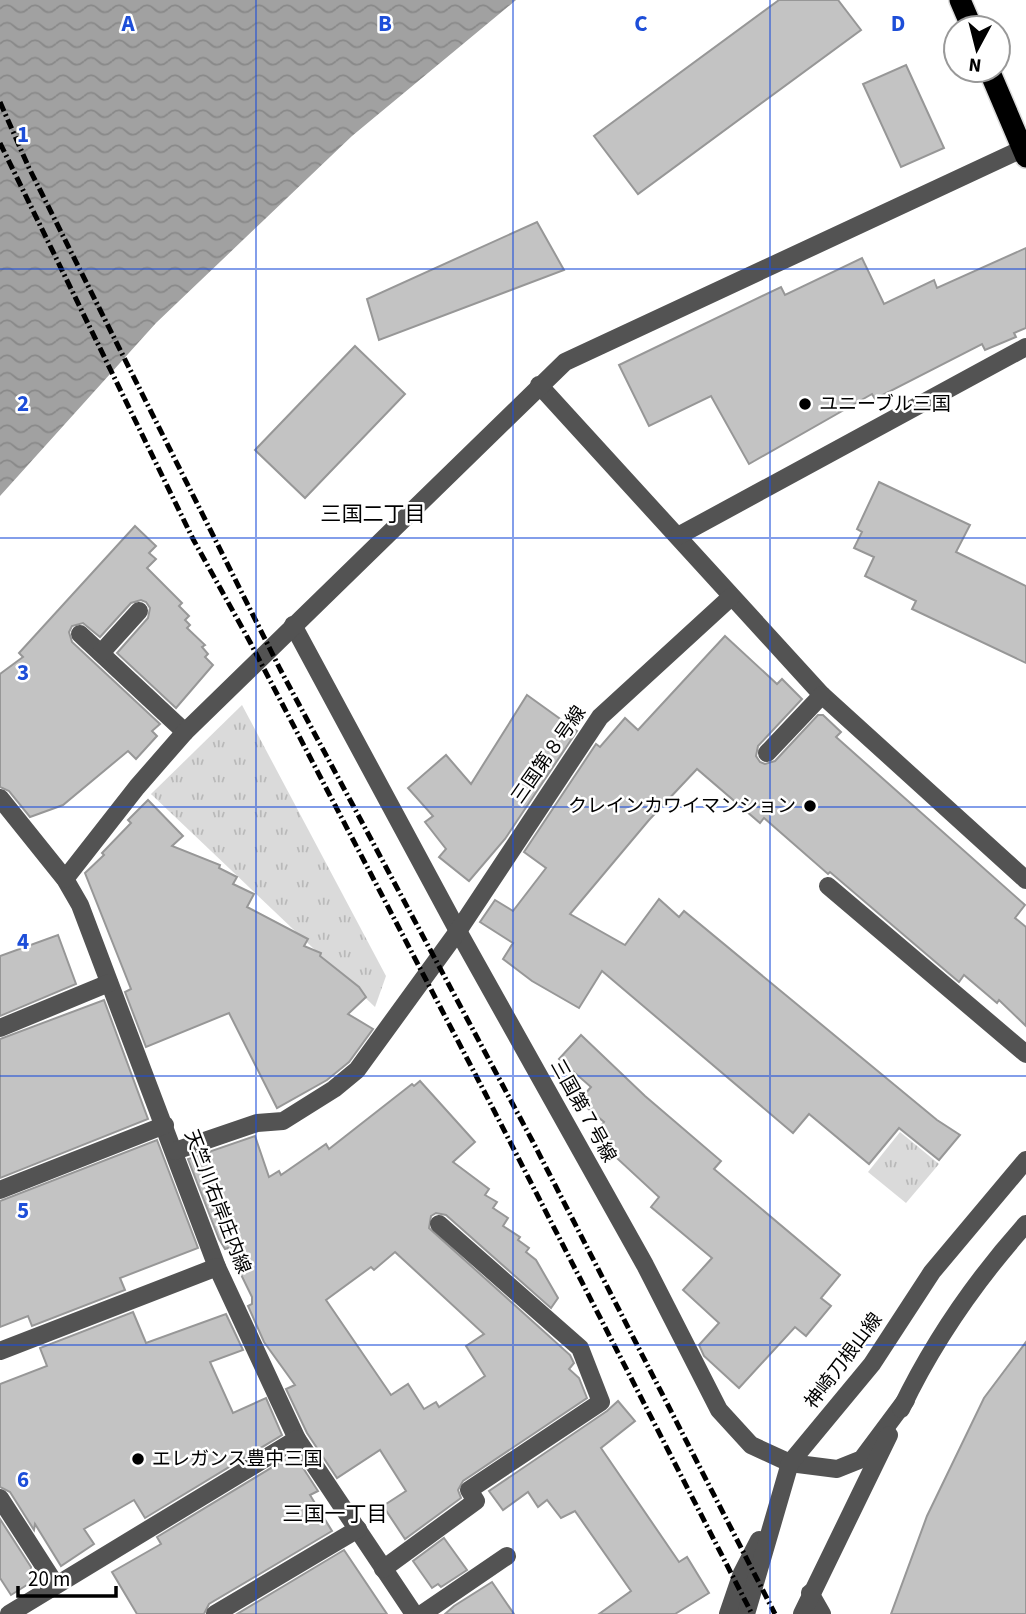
<svg xmlns="http://www.w3.org/2000/svg" width="1026" height="1614" viewBox="0 0 1026 1614" font-family="'Source Sans 3','Noto Sans JP',sans-serif">
  <style>
    .park { fill: url(#park-tufts) }
    .water { fill: url(#water-waves) }
    .building { fill: #c3c3c3; stroke: #979797; stroke-width: 2; fill-rule: evenodd }
    .lines { fill: none; stroke-linecap: round; stroke-linejoin: round }
    .highway-casing { stroke: #dbdbdb; stroke-width: 24 }
    .minor { stroke: #535353; stroke-width: 18 }
    .highway { stroke: #000; stroke-width: 21 }
    .rail { stroke: #000; stroke-width: 5; stroke-dasharray: 10 3.5 2 3.5; stroke-linecap: butt }
    .grid { fill: none; stroke: #1d4ed8; stroke-width: 2; stroke-opacity: 0.55 }
    .poi-dot { fill: #000; stroke: #fff; stroke-width: 2.5 }
    .labels { text-anchor: middle; dominant-baseline: central; stroke-width: 5; stroke-linejoin: round; paint-order: stroke }
    .poi-label { font-size: 19px; fill: #000; stroke: #fff; text-anchor: start }
    .street-label { font-size: 19px; fill: #000; stroke: #fff }
    .neighbourhood-label { font-size: 21px; fill: #000; stroke: #fff }
    .grid-label { font-size: 23px; text-anchor: middle; font-weight: bold; fill: #1d4ed8; stroke: #fff; stroke-width: 5; stroke-linejoin: round; paint-order: stroke }
  </style>
  <defs>
    <pattern id="park-tufts" width="24" height="20" patternUnits="userSpaceOnUse" patternTransform="scale(1.75)"><rect width="24" height="20" fill="#dadada"/><path d="M3 7l-1-3M5 7V3M7 7l1-3M15 17l-1-3M17 17v-4M19 17l1-3" fill="none" stroke="#b9b9b9"/></pattern>
    <pattern id="water-waves" width="16" height="10" patternUnits="userSpaceOnUse" patternTransform="scale(1.75)"><rect width="16" height="10" fill="#a1a1a1"/><path d="M0 5q4-4 8 0t8 0" fill="none" stroke="#898989"/></pattern>
  </defs>
  <rect width="100%" height="100%" fill="#fff"/>
  <!-- park -->
  <g class="park">
    <path d="M242 705 386 976 375 1007 151 794Z"/>
    <path d="M900 1132 939 1164 906 1203 868 1172Z"/>
  </g>
  <!-- water -->
  <path class="water" d="M0 0H516L352 136 156 323 0 496Z"/>
  <!-- building -->
  <g class="building">
    <path d="M779 0H838L861 30 638 194 594 136Z"/>
    <path d="M906 65 944 148 901 167 863 84Z"/>
    <path d="M537 222 564 270 379 340 367 299Z"/>
    <path d="M1026 248V328L1014 333 1016 337 985 350 982 344 875 399 872 394 749 464 711 396 649 426 619 365 781 287 785 295 862 258 884 304 934 280 937 288Z"/>
    <path d="M355 346 405 394 305 498 255 450Z"/>
    <path d="M879 482 970 525 956 552 1026 586V663L912 609 916 601 865 576 874 557 854 548 862 532 857 529Z"/>
    <path d="M135 526 156 546 149 553 156 559 147 568 182 603 179 606 189 616 185 620 190 625 187 628 205 645 202 647 208 654 205 657 213 665 176 708 117 653 148 618 150 608 146 602 141 600 131 603 100 637 83 623 72 626 69 632 72 642 160 724 152 731 157 736 136 759 128 751 63 805 30 817 9 791 0 787V674L23 657 19 653Z"/>
    <path d="M725 636 777 684 782 679 802 699 758 746 756 756 760 762 765 764 775 761 818 715H823L841 732 836 737 1025 905 1015 918 1026 927V1026L999 1000 997 1003 964 975 959 982 830 872 828 874 764 818 760 823 697 769 649 820 570 914 625 945 659 899 679 917 684 911 937 1120 960 1135 939 1160 899 1128 869 1164 809 1114 793 1133 602 971 579 1008 532 981 503 959 513 943 480 922 495 900 513 911 546 868 524 852 596 744 600 747 625 718 638 730Z"/>
    <path d="M527 695 577 731 505 839 469 881 439 857 446 849 425 822 433 816 408 788 446 755 471 784Z"/>
    <path d="M148 800 183 836 172 846 220 865 219 868 237 877 233 884 254 894 247 907 308 939 304 946 321 953 320 956 359 987 366 997 348 1014 373 1029 349 1062 327 1080 277 1108 229 1013 146 1047 125 992 131 989 85 873 104 855 102 853 131 823 128 820Z"/>
    <path d="M58 935 76 984 0 1016V956Z"/>
    <path d="M104 1000 148 1119 0 1178V1039Z"/>
    <path d="M581 1035 645 1096 721 1161 714 1169 840 1275 821 1298 831 1306 806 1336 795 1327 739 1388 704 1356 699 1345 719 1323 683 1290 712 1258 651 1207 659 1197 593 1136 604 1122 579 1101 591 1087 559 1059Z"/>
    <path d="M420 1081 475 1142 453 1162 489 1189 485 1195 497 1202 493 1208 508 1218 503 1226 520 1237 518 1240 529 1248 526 1252 536 1260 558 1298 551 1308 446 1215 436 1213 431 1216 429 1228 570 1355 574 1363 569 1369 579 1378 587 1398 463 1481 458 1490 461 1498 405 1539 383 1506 406 1491 380 1450 337 1478 307 1433 286 1389 295 1385 264 1342 248 1306 252 1304V1297L228 1248 225 1249 219 1239 188 1159 255 1136 269 1177 279 1171 281 1175 326 1144 329 1149 412 1084 414 1086ZM395 1252 484 1334 466 1346 485 1376 439 1407 436 1402 424 1409 408 1384 391 1395 326 1300 371 1267 374 1270Z"/>
    <path d="M157 1140 198 1248 120 1278 125 1290 32 1326 28 1316 0 1327V1201Z"/>
    <path d="M133 1312 146 1343 226 1314 243 1350 210 1362 233 1413 266 1398 282 1435 145 1518 134 1500 84 1529 94 1544 61 1566 35 1524 34 1530 10 1492 0 1487V1384L47 1366 40 1348Z"/>
    <path d="M1026 1342V1614H891L927 1516 984 1398Z"/>
    <path d="M618 1401 635 1421 601 1448 679 1562 687 1557 709 1593 675 1614H599L631 1591 575 1511 561 1518 547 1500 538 1507 528 1492 503 1510 489 1491 607 1411Z"/>
    <path d="M294 1454 318 1491 310 1495 332 1531 209 1604 204 1614H137L112 1572 161 1544 157 1537Z"/>
    <path d="M0 1519 31 1567 30 1583 11 1595 0 1578Z"/>
    <path d="M444 1538 467 1570 441 1587 438 1584 432 1588 413 1561Z"/>
    <path d="M344 1550 387 1614H237Z"/>
    <path d="M492 1582 514 1614H445L454 1606Z"/>
  </g>
  <g class="lines">
    <defs>
      <g id="highway">
        <path d="M960 0 972 28"/>
        <path d="M989 70 1026 157"/>
      </g>
    </defs>
    <!-- highway casing -->
    <use href="#highway" class="highway-casing"/>
    <!-- minor -->
    <g class="minor">
      <path d="M539 385 822 695 1026 880"/>
      <path d="M678 536 1026 347"/>
      <path d="M293 625 458 931 645 1265 719 1410 751 1445 790 1463 837 1469 862 1459 906 1400"/>
      <path d="M80 634 185 732"/>
      <path d="M101 653 139 611"/>
      <path d="M767 753 822 695"/>
      <path d="M0 798 65 879 80 905 217 1267 297 1439 414 1614"/>
      <path d="M65 879 137 787 185 732 565 362 1022 149"/>
      <path d="M828 886 1026 1054"/>
      <path d="M0 1028 109 983"/>
      <path d="M175 1151 257 1123 283 1121 334 1089 357 1070 458 931 600 717 731 597"/>
      <path d="M0 1190 165 1125"/>
      <path d="M0 1351 217 1267"/>
      <path d="M901 1409C933 1342 976 1280 1026 1224"/>
      <path d="M0 1498 56 1585"/>
      <path d="M383 1569 476 1501 469 1490 601 1402 580 1348 439 1224"/>
      <path d="M810 1593 822 1614"/>
      <path d="M9 1614 297 1439"/>
      <path d="M215 1614 358 1529"/>
      <path d="M422 1614 507 1556"/>
      <path d="M728 1614 742 1573 759 1540"/>
      <path d="M746 1614 790 1463 872 1364 932 1272 1026 1160"/>
      <path d="M802 1614 889 1435"/>
    </g>
    <!-- highway -->
    <use href="#highway" class="highway"/>
    <!-- rail -->
    <g class="rail">
      <path d="M0 102 29 168 280 669 533 1142 775 1614"/>
      <path d="M0 143 193 539 250 642 485 1093 752 1614"/>
    </g>
  </g>
  <!-- grid -->
  <path class="grid" d="M256 0V1614M513 0V1614M770 0V1614M0 269H1026M0 538H1026M0 807H1026M0 1076H1026M0 1345H1026"/>
  <!-- markers -->
  <g class="poi-dot">
    <circle cx="805" cy="404" r="7"/>
    <circle cx="810" cy="806" r="7"/>
    <circle cx="138" cy="1459" r="7"/>
  </g>
  <g class="labels">
    <!-- poi labels -->
    <g class="poi-label">
      <text x="819" y="404">ユニーブル三国</text>
      <text x="796" y="806" text-anchor="end">クレインカワイマンション</text>
      <text x="152" y="1459">エレガンス豊中三国</text>
    </g>
    <!-- street labels -->
    <g class="street-label">
      <text transform="translate(549 755) rotate(-55)">三国第８号線</text>
      <text transform="translate(583 1111) rotate(61)">三国第７号線</text>
      <text transform="translate(217 1202) rotate(69)">天竺川右岸庄内線</text>
      <text transform="translate(844 1361) rotate(-53)">神崎刀根山線</text>
    </g>
    <!-- neighbourhood labels -->
    <g class="neighbourhood-label">
      <text x="373" y="514">三国二丁目</text>
      <text x="335" y="1514">三国一丁目</text>
    </g>
  </g>
  <g class="grid-label">
    <text x="128" y="31">A</text>
    <text x="385" y="31">B</text>
    <text x="641" y="31">C</text>
    <text x="898" y="31">D</text>
    <text x="23" y="142">1</text>
    <text x="23" y="411">2</text>
    <text x="23" y="680">3</text>
    <text x="23" y="949">4</text>
    <text x="23" y="1218">5</text>
    <text x="23" y="1487">6</text>
  </g>
  <!-- north arrow -->
  <g transform="translate(977 49) rotate(187)"><circle r="33" fill="#ffffff" stroke="#999999" stroke-width="2"/>
  <path d="M0-5L12 26L0 18L-12 26Z" fill="#000000"/>
  <text y="-10" font-size="19" font-weight="bold" text-anchor="middle" fill="#000000">N</text>
  </g>
  <!-- scale -->
  <path d="M18 1586v10h98v-10" fill="none" stroke="#000000" stroke-width="3.5"/>
  <text x="28" y="1586" font-size="21" fill="#000000" stroke="#ffffff" stroke-width="5" paint-order="stroke">20 m</text>
</svg>
